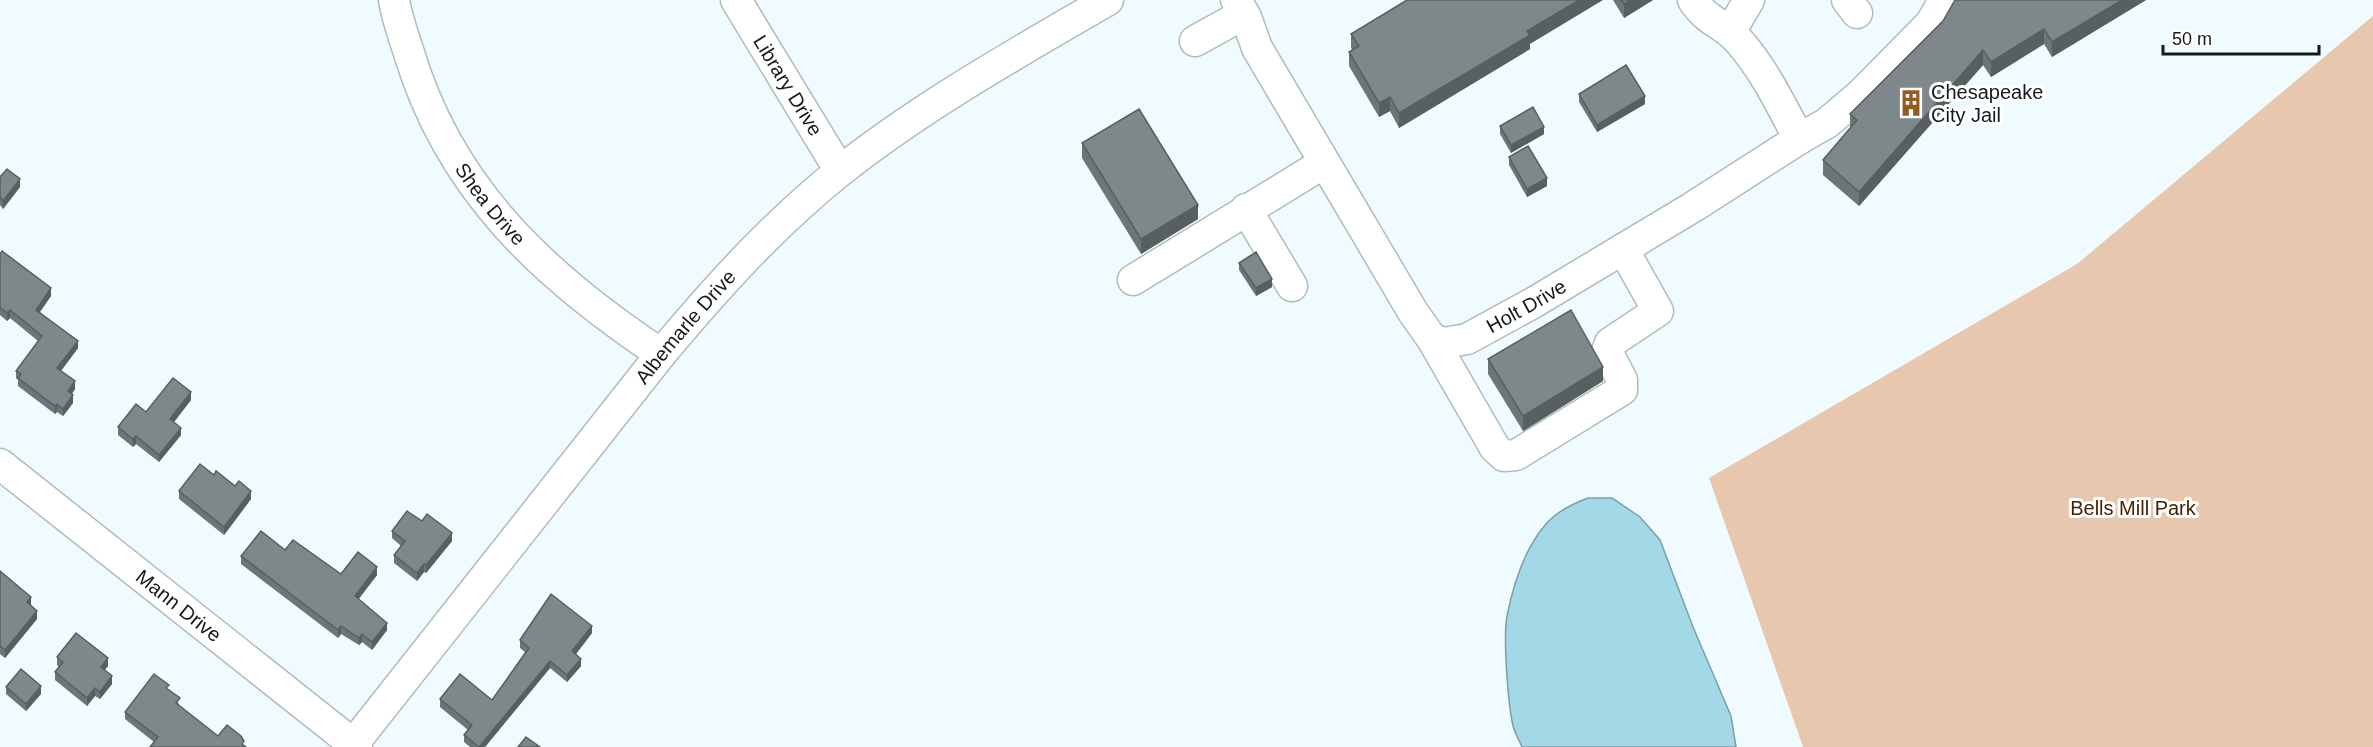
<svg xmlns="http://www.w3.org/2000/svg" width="2373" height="747" viewBox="0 0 2373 747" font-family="Helvetica,sans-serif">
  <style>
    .green { fill: #e7c8ae }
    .water { fill: #a3d8e6; stroke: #799fa9; stroke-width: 1.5 }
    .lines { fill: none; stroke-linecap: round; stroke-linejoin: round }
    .minor-casing { stroke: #b1bbbe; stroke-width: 33 }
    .minor { stroke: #fff; stroke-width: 30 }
    .wall { fill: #6c7577 }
    .shaded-wall { fill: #585f61 }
    .building { fill: #7e888a; stroke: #585f61; stroke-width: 1.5 }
    .labels { text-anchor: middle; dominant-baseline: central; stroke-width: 6; stroke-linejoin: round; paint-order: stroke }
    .street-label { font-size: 20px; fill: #161a1b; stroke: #fff }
    .poi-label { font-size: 20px; fill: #161a1b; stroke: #fff; text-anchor: start }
    .park-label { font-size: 20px; fill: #452300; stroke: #fff }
  </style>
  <rect width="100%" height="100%" fill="#f0fbff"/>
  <!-- green -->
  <path class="green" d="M2373 16V747H1803L1709 478 2077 264Z"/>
  <!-- water -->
  <path class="water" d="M1588 498H1612L1640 517 1660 540 1693 627 1731 716 1736 747H1522C1519 740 1515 733 1513 726 1508 704 1503 638 1507 616 1513 586 1525 548 1546 524 1557 511 1572 504 1588 498Z"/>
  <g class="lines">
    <defs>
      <g id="minor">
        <path id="s1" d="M394 0C397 18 403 35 409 53 450 190 545 277 661 354"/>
        <path id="s2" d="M736 0 840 171"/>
        <path id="s3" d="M1236 0 1246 17 1257 48 1413 312 1432 339 1444 343 1467 339 1533 303 1693 207 1799 139C1781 105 1764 69 1738 40 1722 22 1708 23 1693 0"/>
        <path d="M1847 0 1857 13"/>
        <path d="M1730 32 1749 0"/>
        <path d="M1195 41 1244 14"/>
        <path d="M1799 139 1827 123 1860 95 1931 23 1944 0"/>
        <path d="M1246 209 1292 286"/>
        <path d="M1133 280 1324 163"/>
        <path d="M1432 339 1495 448 1504 456 1516 455 1622 390V380L1607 351 1610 343 1658 311 1623 249"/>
        <path id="s4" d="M0 464 357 747"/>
        <path id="s5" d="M351 747 661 354C716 288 772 226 839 172 922 106 1017 53 1108 0"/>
      </g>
    </defs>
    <!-- minor casing -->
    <use href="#minor" class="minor-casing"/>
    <!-- minor -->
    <use href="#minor" class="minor"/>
  </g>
  <!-- wall -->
  <g class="wall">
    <path d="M1613 0H1653L1624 18Z"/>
    <path d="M2146 0 2052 57 2044 44 1991 77 1983 65 1859 206 1823 175V160L1850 128V114L1943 21Z"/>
    <path d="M1351 34 1530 44V49L1399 128 1390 111 1379 117 1349 66V52L1353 50 1351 48Z"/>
    <path d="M1579 94 1645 104 1597 132 1579 102Z"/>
    <path d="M1500 126 1544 134 1511 153 1500 134Z"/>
    <path d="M1082 143 1198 219 1141 254 1082 158Z"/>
    <path d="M1509 157 1547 186 1527 197 1509 165Z"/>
    <path d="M0 177 20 187 3 209 0 205Z"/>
    <path d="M0 254 51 296 40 312 78 348 61 371 75 389 72 394 73 403 63 416 57 412 55 414 18 386V380L16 378V371L38 341 10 318 7 321 0 315Z"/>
    <path d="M1239 263 1272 287 1256 296 1239 270Z"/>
    <path d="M1488 359 1603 381 1523 431 1488 374Z"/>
    <path d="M191 400 174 422 181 435 159 462 136 444 133 447 118 435V427L146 412Z"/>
    <path d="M214 475 251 499 224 535 179 499V491Z"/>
    <path d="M392 531 452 541 426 573 424 572 417 581 394 563V555L401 546 392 538Z"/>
    <path d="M285 550 341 574 377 575 358 599 387 630 372 650 362 642 359 645 341 634 338 638 241 564V556Z"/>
    <path d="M0 571 31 604 37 619 5 658 0 654Z"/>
    <path d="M592 633 576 654 581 666 567 682 550 668 485 747H470L464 742V735L468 730 440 707V699L492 700 525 652 520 648V640Z"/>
    <path d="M57 657 108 666 104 670 112 684 100 699 95 696 87 706 55 680V672L59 667 57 665Z"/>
    <path d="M6 687 41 694 26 711 6 694Z"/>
    <path d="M169 689 180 706 218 736H241L154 742 125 719V712Z"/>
  </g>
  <!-- shaded-wall -->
  <g class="shaded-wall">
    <path d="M1579 0H1603L1530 44V49L1399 128V113L1527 31Z"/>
    <path d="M1630 0H1653L1624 18V4Z"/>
    <path d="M2122 0H2146L2052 57V42Z"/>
    <path d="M2044 29V44L1991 77V62Z"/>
    <path d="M1983 50V65L1859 206V192Z"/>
    <path d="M1645 96V104L1597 132V125Z"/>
    <path d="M1390 97V111L1379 117V103Z"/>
    <path d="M1544 127V134L1511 153V145Z"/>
    <path d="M1547 178V186L1527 197V189Z"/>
    <path d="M20 179V187L3 209V201Z"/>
    <path d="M1198 205V219L1141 254V239Z"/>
    <path d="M1272 279V287L1256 296V288Z"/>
    <path d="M51 288V296L36 317V310Z"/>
    <path d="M10 310V318L7 321V313Z"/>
    <path d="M78 341V348L57 376V368Z"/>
    <path d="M1603 367V381L1523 431V416Z"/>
    <path d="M75 381V389L68 399V391Z"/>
    <path d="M191 392V400L170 427V419Z"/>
    <path d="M73 395V403L63 416V409Z"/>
    <path d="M57 404V412L55 414V406Z"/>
    <path d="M181 428V435L159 462V455Z"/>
    <path d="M136 436V444L133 447V439Z"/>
    <path d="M251 491V499L224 535V527Z"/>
    <path d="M452 533V541L426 573V565Z"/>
    <path d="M424 564V572L417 581V573Z"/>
    <path d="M377 567V575L355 604V596Z"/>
    <path d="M31 597V604L27 610V602Z"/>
    <path d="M37 611V619L5 658V650Z"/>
    <path d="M387 623V630L372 650V642Z"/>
    <path d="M341 626V634L338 638V630Z"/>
    <path d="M592 626V633L572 659V651Z"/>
    <path d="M362 634V642L359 645V638Z"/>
    <path d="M108 658V666L101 675V667Z"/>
    <path d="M581 659V666L567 682V675Z"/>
    <path d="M550 661V668L485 747H479Z"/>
    <path d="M112 676V684L100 699V692Z"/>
    <path d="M41 686V694L26 711V704Z"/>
    <path d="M95 688V696L87 706V698Z"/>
  </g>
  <!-- building -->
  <g class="building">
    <path d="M1407 0H1579L1527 31 1530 35 1399 113 1390 97 1379 103 1349 52 1359 46 1351 34Z"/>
    <path d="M1621 0H1630L1624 4Z"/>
    <path d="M1955 0H2122L2052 42 2044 29 1991 62 1983 50 1859 192 1823 160 1857 120 1850 114 1943 21Z"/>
    <path d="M1626 65 1645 96 1597 125 1579 94Z"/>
    <path d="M1533 107 1544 127 1511 145 1500 126Z"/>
    <path d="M1139 109 1198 205 1141 239 1082 143Z"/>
    <path d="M1528 146 1547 178 1527 189 1509 157Z"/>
    <path d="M7 169 20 179 3 201 0 197V177Z"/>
    <path d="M2 251 51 288 36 310 78 341 57 368 75 381 68 391 73 395 63 409 57 404 55 406 18 378 21 374 16 371 42 336 10 310 7 313 0 307V254Z"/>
    <path d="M1256 252 1272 279 1256 288 1239 263Z"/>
    <path d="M1571 310 1603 367 1523 416 1488 359Z"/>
    <path d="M173 378 191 392 170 419 181 428 159 455 136 436 133 439 118 427 136 404 146 412Z"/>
    <path d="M200 464 214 475 216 471 235 486 239 481 251 491 224 527 179 491Z"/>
    <path d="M407 511 422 521 427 514 452 533 426 565 424 564 417 573 394 555 405 541 392 531Z"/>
    <path d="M261 531 285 550 293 540 341 574 358 552 377 567 355 596 387 623 372 642 362 634 359 638 341 626 338 630 241 556Z"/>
    <path d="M0 571 31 597 27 602 37 611 5 650 0 646Z"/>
    <path d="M551 594 592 626 572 651 581 659 567 675 550 661 479 747 464 735 472 725 440 699 460 674 492 700 529 648 520 640Z"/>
    <path d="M76 633 108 658 101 667 112 676 100 692 95 688 87 698 55 672 63 662 57 657Z"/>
    <path d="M21 669 41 686 26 704 6 687Z"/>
    <path d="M154 674 169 685 166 688 180 698 176 703 218 736 227 725 241 736 244 741 242 744 246 747H150L158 737 125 712Z"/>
    <path d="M526 737 540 747H518Z"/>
  </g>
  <!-- icons -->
  <defs>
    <symbol id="building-bare" viewBox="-9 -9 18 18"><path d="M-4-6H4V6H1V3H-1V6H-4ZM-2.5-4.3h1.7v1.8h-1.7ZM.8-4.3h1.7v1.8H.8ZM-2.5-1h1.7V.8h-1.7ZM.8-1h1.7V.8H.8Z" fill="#975b1d" stroke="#fff" stroke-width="2.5" paint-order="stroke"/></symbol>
  </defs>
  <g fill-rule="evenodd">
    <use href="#building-bare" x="1892" y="84" width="38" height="38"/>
  </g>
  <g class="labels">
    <!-- street labels -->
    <g class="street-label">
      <text stroke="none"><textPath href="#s2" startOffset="100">Library Drive</textPath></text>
      <text stroke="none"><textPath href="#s1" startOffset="228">Shea Drive</textPath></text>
      <text stroke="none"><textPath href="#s3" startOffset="496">Holt Drive</textPath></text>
      <text stroke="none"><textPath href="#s5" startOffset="537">Albemarle Drive</textPath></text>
      <text stroke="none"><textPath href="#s4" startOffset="228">Mann Drive</textPath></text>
    </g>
    <!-- poi labels -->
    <g class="poi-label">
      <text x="1931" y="92">Chesapeake<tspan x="1931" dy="23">City Jail</tspan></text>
    </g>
    <!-- park labels -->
    <g class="park-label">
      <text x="2133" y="508">Bells Mill Park</text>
    </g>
  </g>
  <!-- scale -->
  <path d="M2163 45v9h156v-9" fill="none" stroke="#161a1b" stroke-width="3"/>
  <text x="2172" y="45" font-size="18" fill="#161a1b" stroke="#ffffff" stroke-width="4.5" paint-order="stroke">50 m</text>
</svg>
